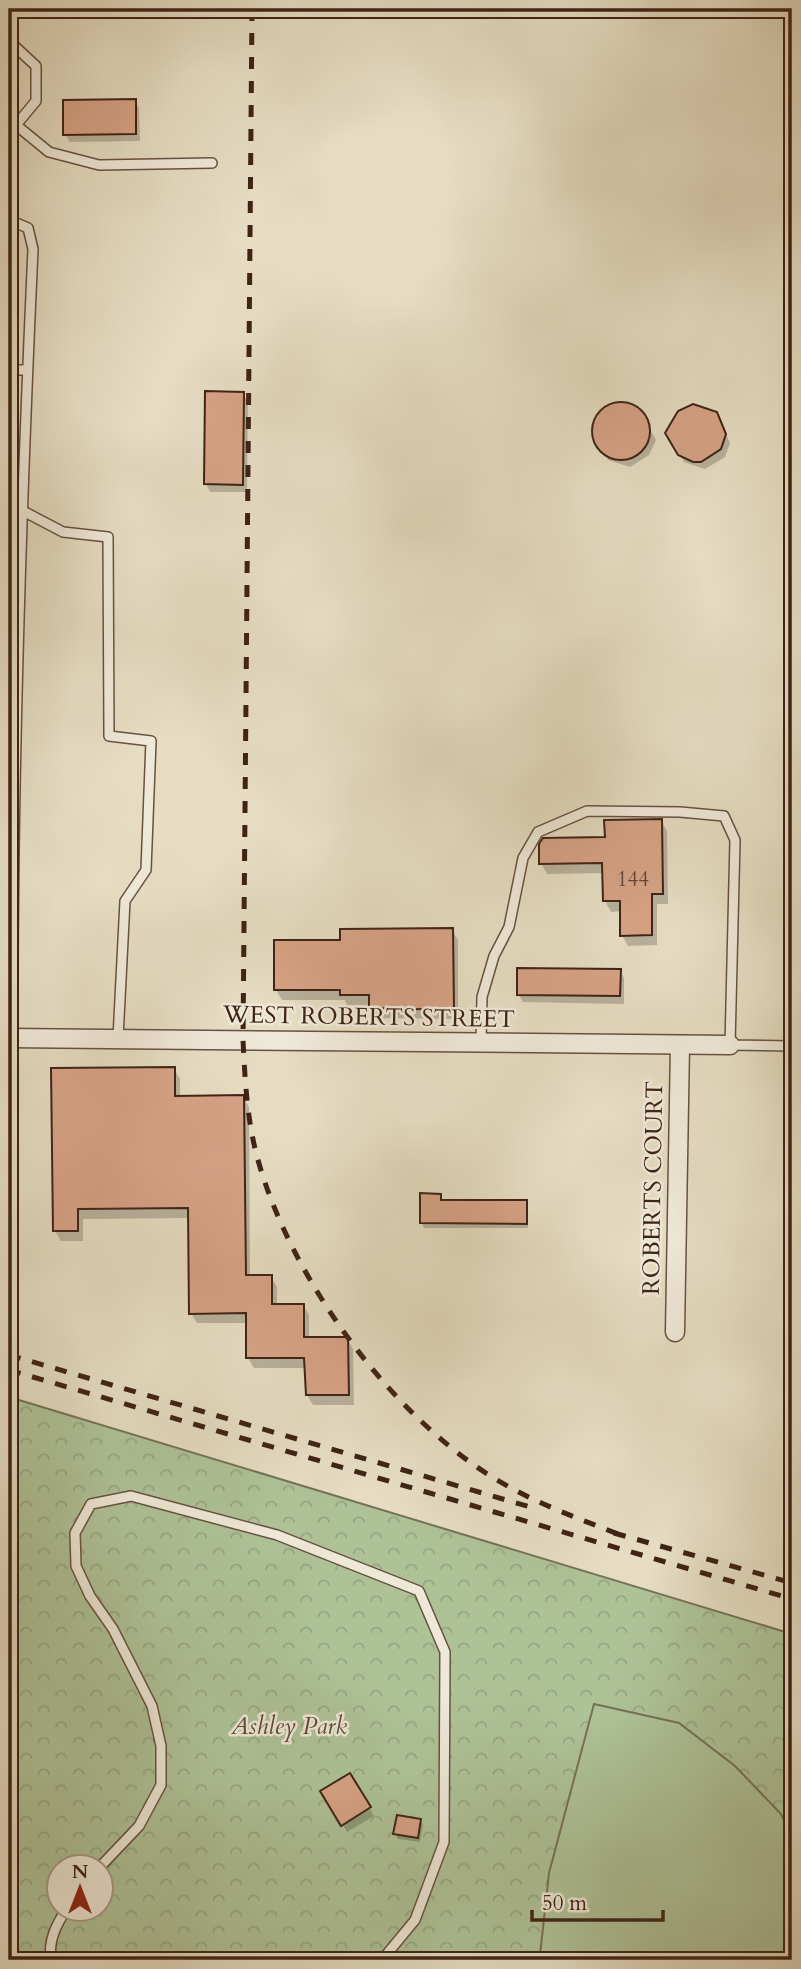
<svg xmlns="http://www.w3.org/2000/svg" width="801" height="1969" viewBox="0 0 801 1969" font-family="Cardo,serif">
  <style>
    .park { fill: url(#park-crowns); stroke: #767257; stroke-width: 2; fill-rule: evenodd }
    .garden { fill: #aec298; stroke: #767257; stroke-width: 2 }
    .shadow { fill: #0003 }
    .building { fill: #d6a285; stroke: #3f2316; stroke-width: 2 }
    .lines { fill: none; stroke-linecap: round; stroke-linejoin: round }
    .lane-casing { stroke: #685141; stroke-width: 12 }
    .street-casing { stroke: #685141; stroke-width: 21 }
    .lane { stroke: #eee8d7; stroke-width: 9 }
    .street { stroke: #eee8d7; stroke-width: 18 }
    .rail { stroke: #3f2316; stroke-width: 5; stroke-dasharray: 12 12; stroke-linecap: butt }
    .labels { text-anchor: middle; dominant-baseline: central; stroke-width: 5; stroke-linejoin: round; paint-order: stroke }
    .number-label { font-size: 21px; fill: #654332 }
    .street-label { font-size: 24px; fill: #3f2316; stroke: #eee8d7 }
    .park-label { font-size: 24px; font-style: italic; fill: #5b4b36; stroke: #eee8d7 }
  </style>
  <defs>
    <pattern id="park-crowns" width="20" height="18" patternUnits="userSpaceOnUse" patternTransform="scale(1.75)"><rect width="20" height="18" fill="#aec298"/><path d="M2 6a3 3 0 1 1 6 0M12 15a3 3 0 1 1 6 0" fill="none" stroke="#97a682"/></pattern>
  </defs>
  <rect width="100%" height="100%" fill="#e5dcc2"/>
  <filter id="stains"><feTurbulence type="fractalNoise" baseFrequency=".00286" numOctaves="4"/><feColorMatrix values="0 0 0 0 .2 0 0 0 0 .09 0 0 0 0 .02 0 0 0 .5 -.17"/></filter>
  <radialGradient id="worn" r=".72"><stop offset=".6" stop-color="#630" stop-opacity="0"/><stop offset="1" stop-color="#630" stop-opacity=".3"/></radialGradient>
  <!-- park -->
  <path class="park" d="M9 1397 792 1634V1960H9ZM60 1868H102V1910H60Z"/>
  <!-- garden -->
  <path class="garden" d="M594 1704 679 1723 735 1766 781 1814 792 1838V1960H545L540 1955 549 1873Z"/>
  <!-- shadow -->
  <g class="shadow">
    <path d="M135 101 139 108 140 141 70 142 65 134Z"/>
    <path d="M243 394 248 401 247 492H210L206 484Z"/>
    <path d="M618 404 640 411 656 440 649 455 630 467 608 460 594 430 599 416Z"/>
    <path d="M720 421 730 443 725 457 705 469 684 462 667 433Z"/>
    <path d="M661 821 667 831 668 904H657V945L628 946 622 935V911L611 912 605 901 604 873 547 874 541 863Z"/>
    <path d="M452 930 458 940V1019L376 1018 371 1005H347L345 1000H282L276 990 341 942Z"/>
    <path d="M620 970 624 978V1004L523 1002 519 995Z"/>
    <path d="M174 1069 180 1079V1098L243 1097 249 1107 250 1277H271L277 1287V1306L303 1305 309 1315V1339L347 1338 353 1349 354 1405H313L307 1395 306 1368H254L248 1358V1323H197L191 1313 190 1218 83 1219V1241H61L55 1231 53 1070Z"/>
    <path d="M440 1195 443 1200 526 1202 528 1228H424L422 1223Z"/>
    <path d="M349 1775 374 1816 347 1832 322 1791Z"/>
    <path d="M420 1820 423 1825 420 1842 398 1839 395 1834Z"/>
  </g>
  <!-- building -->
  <g class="building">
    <path d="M136 99V134L63 135V100Z"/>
    <path d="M205 391 244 392 243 485 204 484Z"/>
    <circle cx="621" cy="431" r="29"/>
    <path d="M693 404 717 412 726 434 721 449 701 462H693L678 455 665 433 678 411Z"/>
    <path d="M662 819 663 894H652V935L620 936V901H603L602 863 539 864V844L543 838 605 837 604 820Z"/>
    <path d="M453 928 454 1010 369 1008V995H340V990H274V940H340V929Z"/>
    <path d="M517 968 621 969 620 996 517 995Z"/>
    <path d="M175 1067V1096L244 1095 246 1275H272V1304H304V1337H348L349 1395H306L304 1358H246V1313L189 1314 188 1208 78 1209V1231H53L51 1068Z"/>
    <path d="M420 1193 441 1194V1200H527V1224L420 1223Z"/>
    <path d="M350 1773 371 1807 341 1826 320 1791Z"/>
    <path d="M397 1815 421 1819 418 1838 393 1834Z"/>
  </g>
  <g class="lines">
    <defs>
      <g id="lane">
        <path d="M9 41 36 66V101L16 125"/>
        <path d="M9 125H16L49 152 99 165 212 163"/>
        <path d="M9 220 28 228 33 249C21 512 12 775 13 1038"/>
        <path d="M9 370H27"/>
        <path d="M9 508 21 510 63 532 108 537 109 736 151 741 146 870 125 901 118 1038"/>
        <path d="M481 1043 482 997 494 956 509 927 523 858 538 832 587 811 680 812 724 816 735 840 730 1045 792 1046"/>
        <path d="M99 1868 139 1826 161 1785V1746L152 1706 113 1629 90 1596 76 1566 75 1533 91 1504 131 1496 277 1535 419 1591 445 1652 444 1842 415 1920 382 1960"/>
        <path d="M51 1960C48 1941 56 1925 66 1910"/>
      </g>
      <g id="street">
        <path d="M9 1038 730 1045"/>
        <path d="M675 1332 680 1045"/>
      </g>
    </defs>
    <!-- lane casing -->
    <use href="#lane" class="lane-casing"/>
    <!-- street casing -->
    <use href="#street" class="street-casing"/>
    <!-- lane -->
    <use href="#lane" class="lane"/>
    <!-- street -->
    <use href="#street" class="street"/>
    <!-- rail -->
    <g class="rail">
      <path d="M252 9 243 1040C245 1080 247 1121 258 1160 292 1282 398 1427 511 1488 546 1507 585 1521 623 1536"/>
      <path d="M9 1355 537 1509"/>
      <path d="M9 1370 792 1599"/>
      <path d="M614 1533 792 1583"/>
    </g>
  </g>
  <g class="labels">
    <!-- number labels -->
    <g class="number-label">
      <text x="633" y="879">144</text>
    </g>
    <!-- street labels -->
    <g class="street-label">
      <text transform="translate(369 1017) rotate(1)">WEST ROBERTS STREET</text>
      <text transform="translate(653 1188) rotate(-89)">ROBERTS COURT</text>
    </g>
    <!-- park labels -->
    <g class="park-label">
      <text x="289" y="1726">Ashley Park</text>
    </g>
  </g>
  <!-- margin -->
  <rect width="801" height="1969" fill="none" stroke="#e5dcc2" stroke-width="35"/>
  <rect x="10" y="10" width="780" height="1948" fill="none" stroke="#3f2316" stroke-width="3.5"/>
  <rect x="18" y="18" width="766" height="1934" fill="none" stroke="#3f2316" stroke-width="2"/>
  <!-- north arrow -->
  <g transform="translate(80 1888)"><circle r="33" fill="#eee8d7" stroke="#a8998a" stroke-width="2"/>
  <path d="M0-5L12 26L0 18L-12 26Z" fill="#8f2418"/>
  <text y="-10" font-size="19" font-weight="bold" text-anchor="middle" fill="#3f2316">N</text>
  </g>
  <!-- scale -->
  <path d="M532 1910v10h131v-10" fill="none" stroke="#3f2316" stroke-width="3.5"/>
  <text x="542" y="1910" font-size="21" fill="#3f2316" stroke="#eee8d7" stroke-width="5" paint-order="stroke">50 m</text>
  <rect width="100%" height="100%" filter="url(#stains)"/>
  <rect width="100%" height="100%" fill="url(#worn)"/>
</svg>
